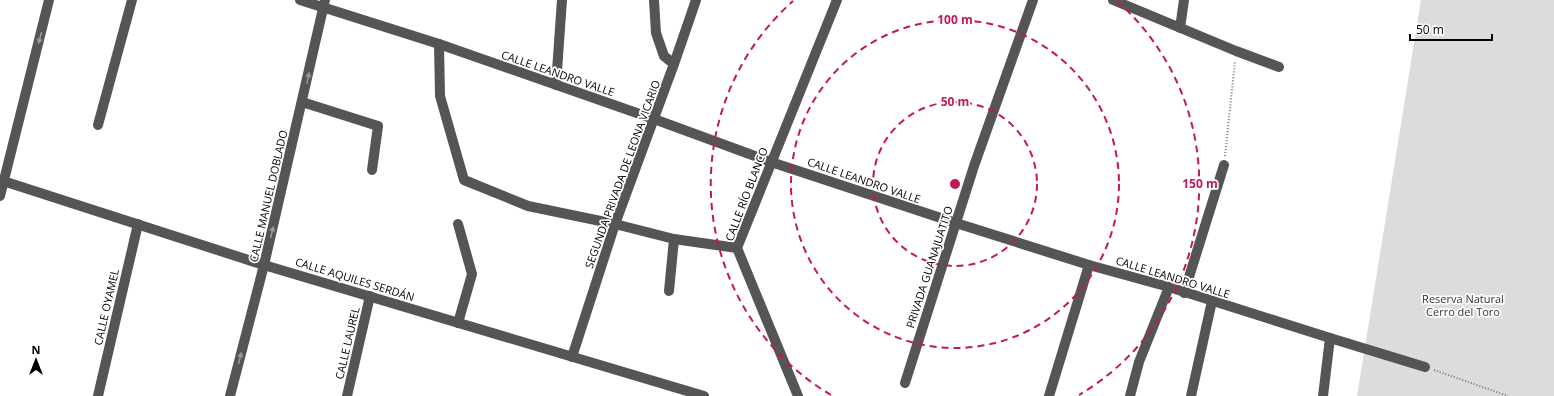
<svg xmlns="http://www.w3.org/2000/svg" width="1554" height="396" viewBox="0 0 1554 396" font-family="'Open Sans',sans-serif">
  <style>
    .green { fill: #dcdcdc }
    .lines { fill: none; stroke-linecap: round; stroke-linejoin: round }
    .path { stroke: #777; stroke-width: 2; stroke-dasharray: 1 2; stroke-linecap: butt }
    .minor { stroke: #555; stroke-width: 10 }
    .oneway { fill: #999 }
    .ring { fill: none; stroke: #c2185b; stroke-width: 2; stroke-dasharray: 7 5 }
    .labels { text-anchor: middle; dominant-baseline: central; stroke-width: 3.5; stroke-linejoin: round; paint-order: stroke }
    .street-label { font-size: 11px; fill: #000; stroke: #fff }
    .park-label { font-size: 11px; fill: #333; stroke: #fff }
    .centre { fill: #c2185b; stroke: #fff; stroke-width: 2 }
    .ring-label { font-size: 12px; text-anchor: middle; font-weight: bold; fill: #c2185b; stroke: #fff; stroke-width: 3.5; stroke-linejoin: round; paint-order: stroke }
  </style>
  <rect width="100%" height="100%" fill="#fff"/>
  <!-- green -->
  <path class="green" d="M1421 0H1554V396H1357Z"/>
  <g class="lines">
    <!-- path -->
    <g class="path">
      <path d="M1225 156 1235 61"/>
      <path d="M1434 370 1508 396"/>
    </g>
    <!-- minor -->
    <g class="minor">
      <path d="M300 0 439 44 654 119 771 162 956 223 1089 265 1169 287 1330 338 1425 367"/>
      <path d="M654 0 656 33 664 56 674 64"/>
      <path d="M1113 0 1236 51 1279 67"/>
      <path d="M1180 28 1184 0"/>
      <path d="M439 44 440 96 464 180 528 206 615 224 674 239 737 248"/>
      <path d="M556 85 562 0"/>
      <path d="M302 102 378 126 372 170"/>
      <path d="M98 125 132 0"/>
      <path d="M0 180 264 265 704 396"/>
      <path d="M0 196 49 0"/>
      <path d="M669 291 674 239"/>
      <path d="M1184 293 1224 165"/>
      <path d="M458 323 472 274 458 224"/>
      <path d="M572 357 615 224 674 64 696 0"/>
      <path d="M905 383 974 166 1033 0"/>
      <path d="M98 396 138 224"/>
      <path d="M230 396 264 265 325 0"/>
      <path d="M347 396 370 296"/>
      <path d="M798 396 737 248 837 0"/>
      <path d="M1049 396 1089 265"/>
      <path d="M1130 396 1139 362 1169 287"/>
      <path d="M1191 396 1212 301"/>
      <path d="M1323 396 1330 338"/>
    </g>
  </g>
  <!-- one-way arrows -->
  <defs><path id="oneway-solid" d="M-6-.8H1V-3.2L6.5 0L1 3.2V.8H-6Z"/></defs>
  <g class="oneway">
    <use href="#oneway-solid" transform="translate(40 38) rotate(104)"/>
    <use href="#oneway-solid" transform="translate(308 78) rotate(-78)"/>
    <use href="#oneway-solid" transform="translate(272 232) rotate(-77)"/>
    <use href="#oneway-solid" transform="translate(240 358) rotate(-75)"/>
  </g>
  <!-- distance rings -->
  <g class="ring">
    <circle cx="955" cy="184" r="82"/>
    <circle cx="955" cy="184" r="164"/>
    <path d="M831 395A245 245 0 0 1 793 1M1117 1A245 245 0 0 1 1079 395"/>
  </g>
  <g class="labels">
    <!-- street labels -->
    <g class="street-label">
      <text transform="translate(558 73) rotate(19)">CALLE LEANDRO VALLE</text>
      <text transform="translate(622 174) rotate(-70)">SEGUNDA PRIVADA DE LEONA VICARIO</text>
      <text transform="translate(864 180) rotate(19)">CALLE LEANDRO VALLE</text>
      <text transform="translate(746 194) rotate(-69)">CALLE RÍO BLANCO</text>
      <text transform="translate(268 196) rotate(-77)">CALLE MANUEL DOBLADO</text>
      <text transform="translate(929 267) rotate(-72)">PRIVADA GUANAJUATITO</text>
      <text transform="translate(1173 277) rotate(17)">CALLE LEANDRO VALLE</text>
      <text transform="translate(355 279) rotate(17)">CALLE AQUILES SERDÁN</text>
      <text transform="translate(106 307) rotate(-77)">CALLE OYAMEL</text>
      <text transform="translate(347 343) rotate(-77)">CALLE LAUREL</text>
    </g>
    <!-- park labels -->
    <g class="park-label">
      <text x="1463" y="298">Reserva Natural<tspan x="1463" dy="13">Cerro del Toro</tspan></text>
    </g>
  </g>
  <circle cx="955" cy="184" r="6" class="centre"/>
  <g class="ring-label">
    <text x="955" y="24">100 m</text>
    <text x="955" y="106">50 m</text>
    <text x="1200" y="188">150 m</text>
  </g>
  <!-- north arrow -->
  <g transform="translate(36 360)" stroke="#ffffff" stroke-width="3" paint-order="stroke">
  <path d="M0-3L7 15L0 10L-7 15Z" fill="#000000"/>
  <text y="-6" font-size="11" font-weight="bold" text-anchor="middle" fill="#000000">N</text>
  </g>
  <!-- scale -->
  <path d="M1410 34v6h82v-6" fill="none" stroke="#000000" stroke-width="2"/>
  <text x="1416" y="34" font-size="12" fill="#000000" stroke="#ffffff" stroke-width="3" paint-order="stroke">50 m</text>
</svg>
